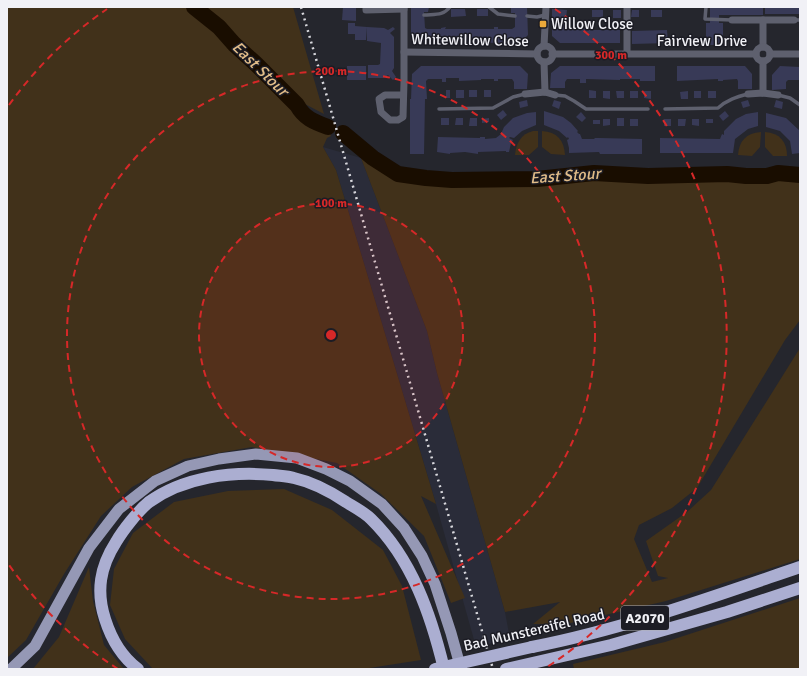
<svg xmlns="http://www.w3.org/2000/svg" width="807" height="676" viewBox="0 0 807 676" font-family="Signika,sans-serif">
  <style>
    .built { fill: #2a2c39 }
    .green { fill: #41311a }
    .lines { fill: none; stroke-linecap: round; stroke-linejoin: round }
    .river { stroke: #190d00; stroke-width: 16 }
    .building { fill: #383a57 }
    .lane { stroke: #5e606e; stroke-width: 3.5 }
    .street { stroke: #5e606e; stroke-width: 7 }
    .primary { stroke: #9598b5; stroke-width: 11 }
    .highway { stroke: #abaed1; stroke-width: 12 }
    .rail { stroke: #d8d8dd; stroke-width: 2.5; stroke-dasharray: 2 4; stroke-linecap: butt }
    .highway-bridge { stroke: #abaed1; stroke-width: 12 }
    .ring { fill: none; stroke: #d62828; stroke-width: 2; stroke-dasharray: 7 5 }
    .poi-dot { fill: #eba93a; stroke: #1c1c24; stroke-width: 1.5 }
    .labels { text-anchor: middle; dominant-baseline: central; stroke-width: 3; stroke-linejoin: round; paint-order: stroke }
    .shield { fill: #1c1c24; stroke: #b1b1b7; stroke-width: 1 }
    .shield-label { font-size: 14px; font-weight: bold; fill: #f1f1f6 }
    .poi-label { font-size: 15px; fill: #f1f1f6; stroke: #1c1c24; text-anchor: start }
    .street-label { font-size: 15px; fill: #f1f1f6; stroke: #1c1c24 }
    .water-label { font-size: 16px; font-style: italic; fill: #e2bd89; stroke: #1c1c24 }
    .centre { fill: #d62828; stroke: #1c1c24; stroke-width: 2 }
    .ring-label { font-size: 12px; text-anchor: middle; font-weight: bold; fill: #d62828; stroke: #1c1c24; stroke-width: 3; stroke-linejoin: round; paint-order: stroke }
  </style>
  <rect width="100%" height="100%" fill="#25262d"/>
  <!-- built -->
  <path class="built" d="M323 147 361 158 427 331 437 373 505 612 510 639 476 647 436 504 336 170Z"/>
  <!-- green -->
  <g class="green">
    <path d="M7 7H189L242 54 291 105 297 114 329 132 331 136 327 138 323 147 336 170 436 504 421 496 465 598 451 603 424 536 381 494 337 463 252 447 184 459 132 487 101 516 64 574 26 640 7 658Z"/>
    <path d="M206 7H293L324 114 305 104Z"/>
    <path d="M533 131H538V147L529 155H515C516 143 521 134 533 131Z"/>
    <path d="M542 131C557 132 564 140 565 155L551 154 542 147Z"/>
    <path d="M761 132 760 147 752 156 738 155C739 141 746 133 761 132Z"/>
    <path d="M765 132C780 133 787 142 787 156H773L765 147Z"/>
    <path d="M361 158 415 184 573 182 596 177 650 182 779 179 800 181V320L785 340 697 488 672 508 639 525 634 539 652 582 668 578 658 576 646 541 687 512 711 490 800 348V559L666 601 566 624H533L560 602 505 612 437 373 427 331Z"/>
    <path d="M284 489 332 510 383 550 402 586 421 660 363 669H153L125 639 110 605 114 569 133 533 174 502 228 491Z"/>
    <path d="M89 567 93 601 104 645 124 669H33L59 637Z"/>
    <path d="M800 598V669H574L573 664 665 642Z"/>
  </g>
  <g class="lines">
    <!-- river -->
    <g class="river">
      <path d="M194 7 219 27 234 44 256 64 297 105C304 118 314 122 328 127"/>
      <path d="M343 133 373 158 398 174 426 178 452 180 537 179 594 173 648 176 727 174 746 176H767L778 173 800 175"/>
    </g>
  </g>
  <!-- building -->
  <g class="building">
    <path d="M343 7H356V21L342 20Z"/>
    <path d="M411 7H429L428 12H424L425 28 427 29H441V28L446 27 445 29H494V27H498V29H512L515 27V13H511V7H527L528 35 520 43 420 42 411 34Z"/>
    <path d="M763 7V15H719V23H723V45H706V23H710V8Z"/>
    <rect x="765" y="7" width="35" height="7"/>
    <path d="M451 9H465L466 16 451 17Z"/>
    <rect x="477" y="9" width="11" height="7"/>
    <path d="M552 9 567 10 565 27 567 29 580 30V28H586V30H620V43H560L552 36Z"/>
    <rect x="592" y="10" width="11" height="7"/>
    <rect x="613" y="10" width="8" height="8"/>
    <path d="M632 10H639V17H631Z"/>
    <rect x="651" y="10" width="11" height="7"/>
    <path d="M348 23H355V26L367 27 366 40H355V34H348Z"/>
    <path d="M367 27 384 28 388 30 393 27 395 29 390 33 394 37V68L392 71 396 77 393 80 388 75 384 78H368V65H378L380 64 381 43 367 41Z"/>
    <path d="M667 30 668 43 632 44V31Z"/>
    <rect x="347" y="66" width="19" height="14"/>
    <path d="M421 66H520L528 74 527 89H514V82L512 79H498V81H494V79H481V80L459 81V78H446V82H442V79H428L426 81 427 99H425L424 154H410V99H411L412 74Z"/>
    <path d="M560 66H655V81H640V79H620V80L586 79V83H580V79H567L565 82V88H550L551 73Z"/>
    <path d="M677 66H745L752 74V89H738V81L737 79 723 80V81H718V79L677 81Z"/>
    <path d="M780 66 800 67V80H788L786 82V89L772 90V75Z"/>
    <rect x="446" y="90" width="4" height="8"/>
    <rect x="456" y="90" width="8" height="8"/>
    <rect x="469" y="90" width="8" height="7"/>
    <rect x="484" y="90" width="7" height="7"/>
    <path d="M589 90 596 91V98H589Z"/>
    <path d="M603 91H610V99L603 98Z"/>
    <path d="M616 91H624V98H617Z"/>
    <rect x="630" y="91" width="8" height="7"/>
    <path d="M644 91H651V99L644 98Z"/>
    <path d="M688 91V99H681L680 92Z"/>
    <rect x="694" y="91" width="7" height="7"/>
    <rect x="708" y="91" width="8" height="7"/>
    <path d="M527 100 528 106 520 108 519 102Z"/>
    <path d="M554 100 561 102 559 109 552 106Z"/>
    <path d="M748 100 750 106 743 108 741 102Z"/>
    <path d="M776 100 783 102 782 109 774 107Z"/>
    <path d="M503 110 507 115 501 120 497 115Z"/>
    <path d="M544 111 563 117 571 123 578 131 577 132 579 134H580L582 139H594L595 138H599L642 139V154H600L599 152 569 153V148L567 140 569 139 568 137 567 138 559 131 544 125Z"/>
    <path d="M725 111 729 116 723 121 719 116Z"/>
    <path d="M536 112V125L522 131 514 138 510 137 509 138 513 140 511 143 509 152H506V151L478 152V154L465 152 450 153V154L437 152 438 137 480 138V137H485V139L496 138 501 134 504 127 513 118 527 113Z"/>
    <path d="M581 112 586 118 582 122 576 117Z"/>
    <path d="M758 112V126L748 129 735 139 733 153H660V138L720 139 722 134 724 135V131L736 119 746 114Z"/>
    <path d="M766 113 786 118 800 131V153L792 154 790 141 780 131 766 127Z"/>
    <rect x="441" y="118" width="8" height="7"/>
    <path d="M456 118H463V125H455Z"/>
    <path d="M470 118H477V126H469Z"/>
    <path d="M489 118V122L482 123V119Z"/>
    <rect x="617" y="118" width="7" height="8"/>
    <path d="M603 119H610V125L603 126Z"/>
    <rect x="630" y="119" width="8" height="7"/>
    <rect x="664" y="119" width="7" height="7"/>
    <path d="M678 119H686L685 126H678Z"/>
    <path d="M692 119H699V126L692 125Z"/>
    <rect x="706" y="119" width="7" height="4"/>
    <rect x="593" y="120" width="7" height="4"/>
  </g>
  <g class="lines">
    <!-- lane -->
    <g class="lane">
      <path d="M489 7 498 14 515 16"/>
      <path d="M706 7 705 19 732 20"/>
      <path d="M424 15C435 14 443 16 450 7"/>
      <path d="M527 16 537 17 545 15"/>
      <path d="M794 20H800"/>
      <path d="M555 95 565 96 574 101 586 109H648"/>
      <path d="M778 95 790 98 800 105"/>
      <path d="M439 109 493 108 513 97 525 94"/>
      <path d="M665 109 718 108C727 100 736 97 748 94"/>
    </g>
    <!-- street -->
    <g class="street">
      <path d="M366 7V10L404 9"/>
      <path d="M627 7V53"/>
      <path d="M732 20H794"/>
      <path d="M544 46 546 7"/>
      <circle cx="545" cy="54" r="8"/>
      <path d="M763 47V20"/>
      <circle cx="763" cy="54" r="7"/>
      <path d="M404 52 537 54"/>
      <path d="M552 54H756"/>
      <path d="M770 54H800"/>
      <path d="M763 61V93"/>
      <path d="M544 62 545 92"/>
      <path d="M525 94 545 92 555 95"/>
      <path d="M748 94 763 93 778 95"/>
      <path d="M403 95H385L379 99 381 112 390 120H398L403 117 404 82V7"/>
    </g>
    <!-- primary -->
    <path class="primary" d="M11 669 35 646 89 548 119 509 155 481 188 466 219 459 256 454 297 458 326 469 350 481 382 504 404 528 422 556 435 584 451 633 461 669"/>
    <!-- highway -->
    <g class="highway">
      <path d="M532 647C624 629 712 597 800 567"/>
      <path d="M138 669C122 657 111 638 105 619 96 591 100 567 116 542 123 530 138 511 149 502 184 477 231 471 273 475 280 476 287 476 294 478 312 482 331 492 346 502 354 507 364 512 371 519 412 559 431 615 444 669"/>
      <path d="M506 669 611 645 727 612 800 588"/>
    </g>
    <!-- rail -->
    <path class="rail" d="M301 7 493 669"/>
    <!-- highway-bridge -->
    <path class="highway-bridge" d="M435 669 532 647"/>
  </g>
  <!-- distance rings -->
  <circle cx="331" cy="335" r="132" fill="#d62828" fill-opacity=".12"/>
  <g class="ring">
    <circle cx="331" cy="335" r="132"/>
    <circle cx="331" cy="335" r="264"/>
    <path d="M118 669A396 396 0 0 1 9 565M9 105A396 396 0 0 1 107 9M555 9A396 396 0 0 1 544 669"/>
  </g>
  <!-- markers -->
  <rect class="poi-dot" x="539" y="20" width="8" height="8" rx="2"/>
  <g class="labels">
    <!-- shield labels -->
    <rect class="shield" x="621" y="606" width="48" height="24" rx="3"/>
    <g class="shield-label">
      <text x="645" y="618">A2070</text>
    </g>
    <!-- poi labels -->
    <g class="poi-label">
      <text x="551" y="24">Willow Close</text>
    </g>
    <!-- street labels -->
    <g class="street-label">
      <text transform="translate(470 40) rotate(1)">Whitewillow Close</text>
      <text x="702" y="41">Fairview Drive</text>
      <text transform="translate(534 630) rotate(-13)">Bad Munstereifel Road</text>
    </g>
    <!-- water labels -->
    <g class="water-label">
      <text transform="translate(260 69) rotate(44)">East Stour</text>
      <text transform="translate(565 176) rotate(-4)">East Stour</text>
    </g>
  </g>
  <circle cx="331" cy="335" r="6" class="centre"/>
  <g class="ring-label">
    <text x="611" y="59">300 m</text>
    <text x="331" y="75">200 m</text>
    <text x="331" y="207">100 m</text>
  </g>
  <!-- border -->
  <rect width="807" height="676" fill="none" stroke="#f1f1f6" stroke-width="16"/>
</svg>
